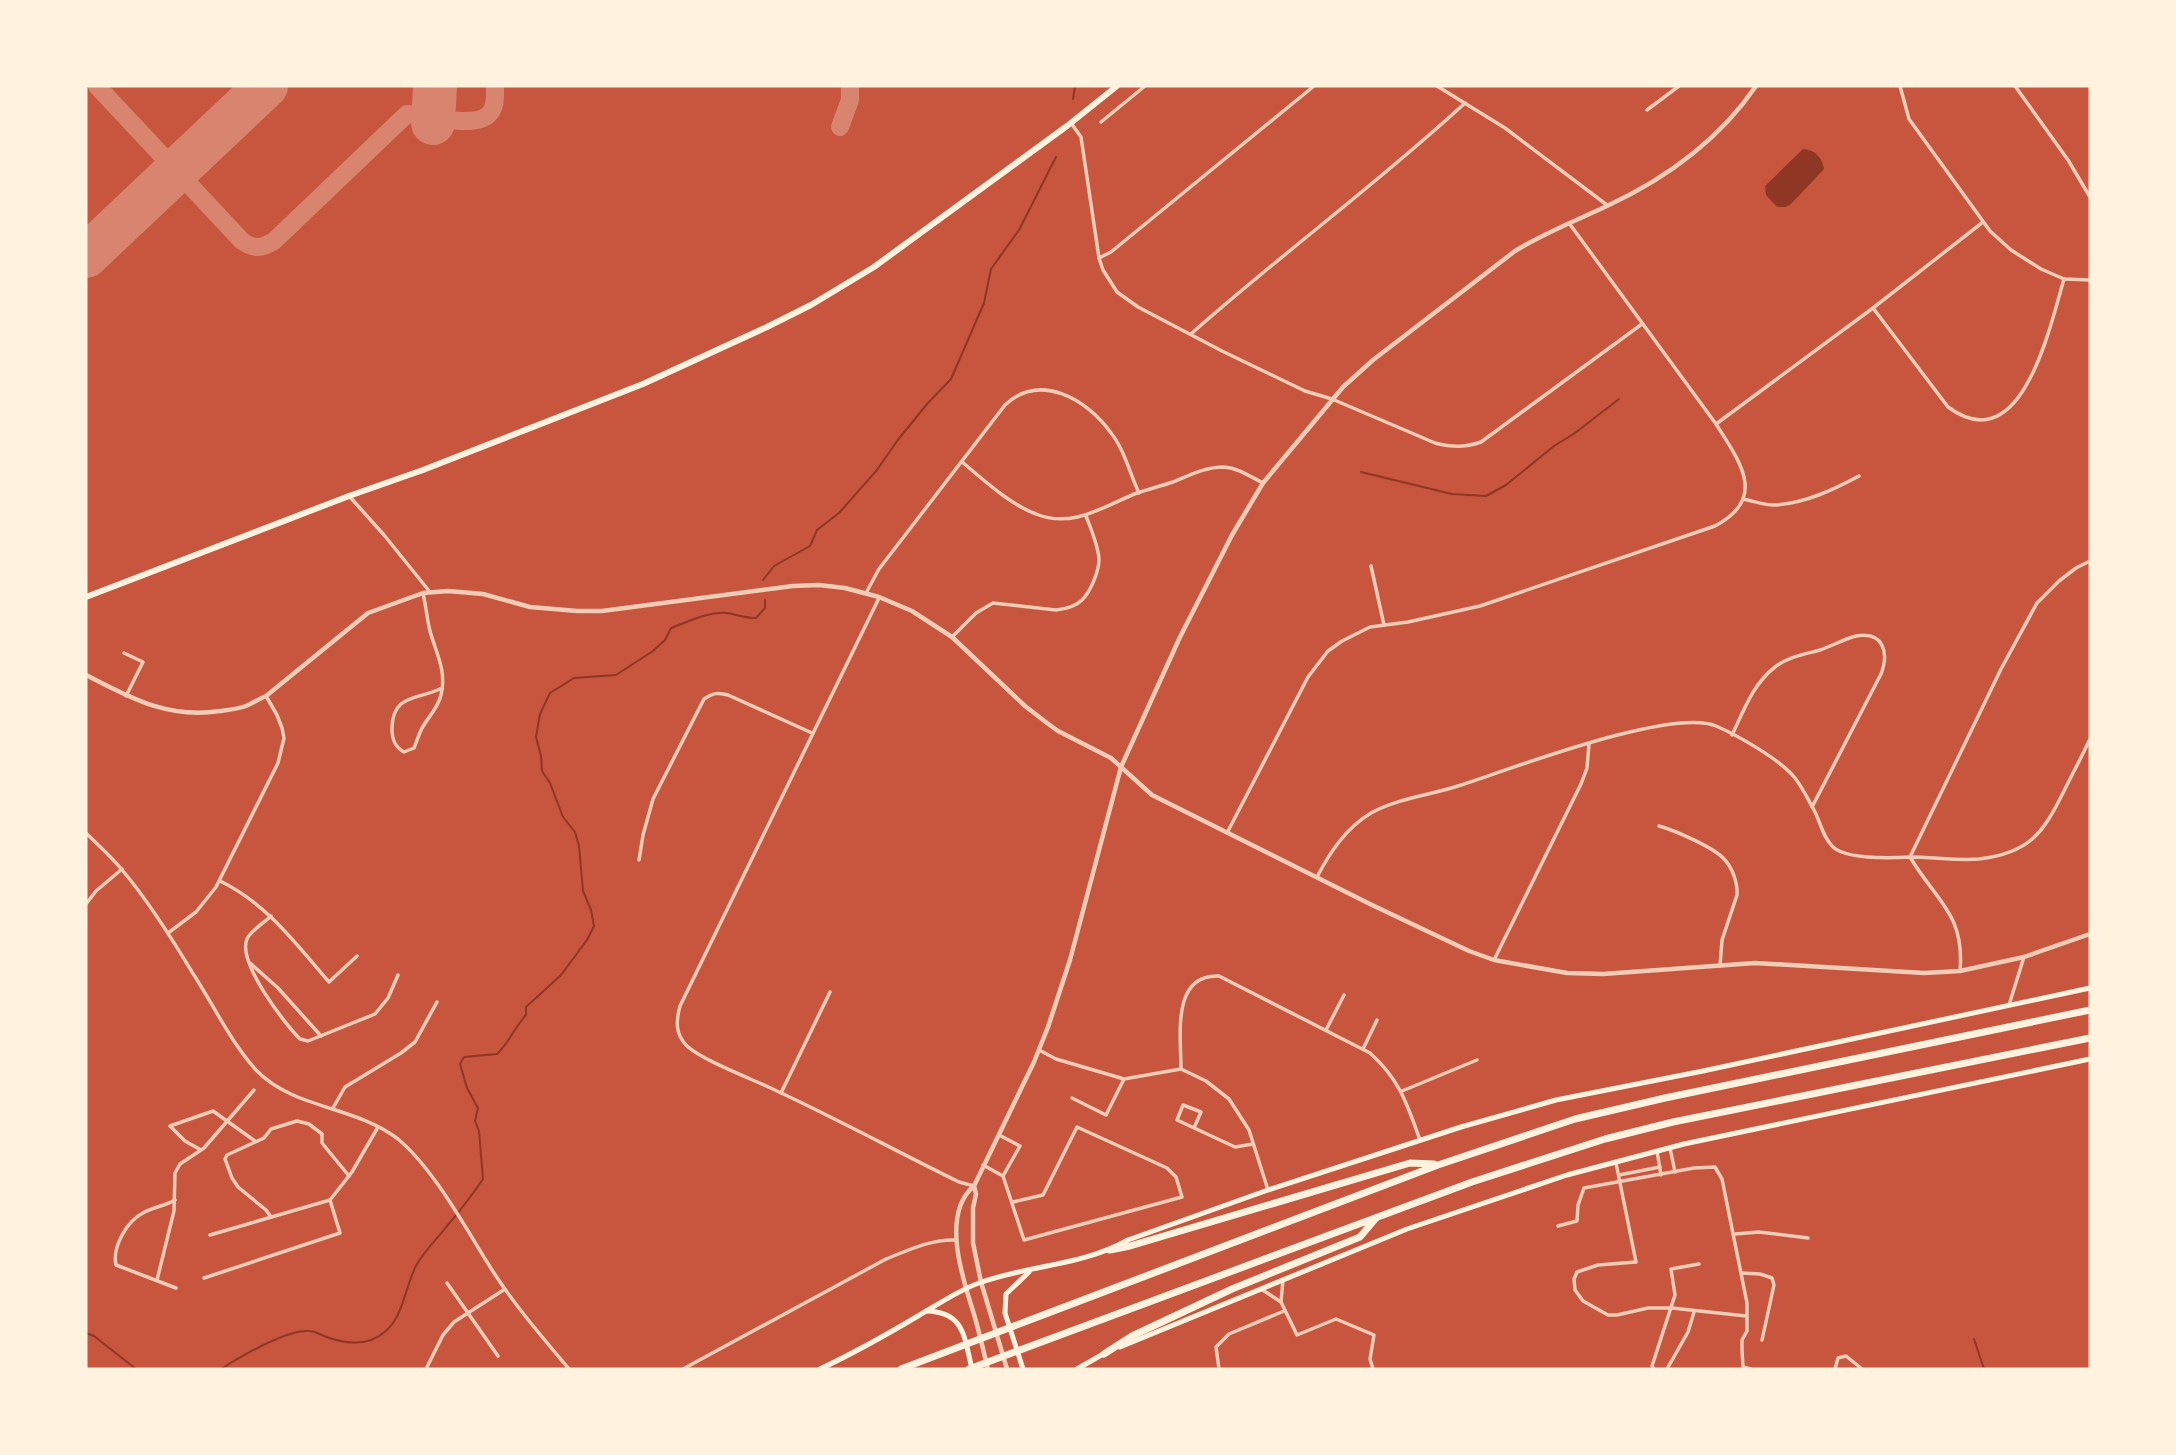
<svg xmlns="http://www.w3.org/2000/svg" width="2176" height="1455" viewBox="0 0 2176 1455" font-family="'Golos Text',sans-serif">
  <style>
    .water { fill: #8f3625 }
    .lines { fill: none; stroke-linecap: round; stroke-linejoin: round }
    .stream { stroke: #8f3625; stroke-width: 2 }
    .taxiway { stroke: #d8846e; stroke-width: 18 }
    .runway { stroke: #d8846e; stroke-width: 44 }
    .minor { stroke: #f1ccb7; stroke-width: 3.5 }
    .tertiary { stroke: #f1ccb7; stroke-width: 4.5 }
    .secondary { stroke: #fff3e0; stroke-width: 5 }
    .primary { stroke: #fff3e0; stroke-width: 6 }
    .motorway { stroke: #fff3e0; stroke-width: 7 }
  </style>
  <rect width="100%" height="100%" fill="#c8553d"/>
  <!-- water -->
  <path class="water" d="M1803 149C1815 150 1822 157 1824 169L1791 204 1786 207H1777L1766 195 1765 186Z"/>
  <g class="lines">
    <!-- stream -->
    <g class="stream">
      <path d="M1073 99 1075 86"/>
      <path d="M1361 472 1452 494 1486 496 1506 485 1554 446 1575 433 1619 399"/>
      <path d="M763 580 774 566 810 546 817 530 839 513 877 470 897 441 927 404 951 379 984 303 991 269 1019 230 1056 157"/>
      <path d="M86 1333 94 1336 136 1369"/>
      <path d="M1974 1339 1984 1369"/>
      <path d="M221 1369C240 1357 287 1329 309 1331 315 1331 319 1334 324 1336 339 1342 356 1345 371 1340 405 1327 402 1291 417 1264 425 1250 437 1239 447 1226 460 1211 472 1195 483 1179L479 1131 475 1121 478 1108 467 1088 460 1064 464 1057 497 1054C509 1043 514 1028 526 1015V1007L561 975 587 940 594 926 591 910 583 891 579 846 575 832 563 817 550 783 542 771 541 756 536 737 540 714 550 693 574 678 616 675 653 651 665 640 671 628C688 622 708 611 727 613 738 615 746 618 756 618L765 608V600"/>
    </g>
    <!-- taxiway -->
    <g class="taxiway">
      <path d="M97 86 242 241C254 249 261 249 274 241L407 114C426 115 477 130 490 113 496 106 495 95 495 86"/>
      <path d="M840 127 850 100V86"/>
    </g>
    <!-- runway -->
    <g class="runway">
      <path d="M433 123 435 86"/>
      <path d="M86 256 266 86"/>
    </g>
    <!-- minor -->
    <g class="minor">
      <path d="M1437 86 1505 128 1607 205"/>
      <path d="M1900 86 1909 119 1990 231 2011 250 2041 269 2064 279 2090 280"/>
      <path d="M2015 86 2068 160 2090 197"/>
      <path d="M1647 110 1679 86"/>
      <path d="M1101 122 1145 86"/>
      <path d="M1071 123 1081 137 1099 258 1103 270 1117 292 1138 307 1222 351 1305 391 1332 399 1435 443C1451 447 1464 448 1481 442L1642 324"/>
      <path d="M1099 258 1111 252 1314 86"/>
      <path d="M1873 308 1948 407C2022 462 2050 326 2064 279"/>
      <path d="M1191 334C1280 255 1377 184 1465 103"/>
      <path d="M1716 424 1873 308 1983 222"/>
      <path d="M962 462C984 480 1009 504 1036 514 1073 529 1104 506 1137 493 1149 489 1161 486 1173 482 1190 475 1205 467 1224 467 1238 468 1251 477 1263 483"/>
      <path d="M350 497 384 535 430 592"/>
      <path d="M1743 499C1754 501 1765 506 1776 505 1805 503 1833 490 1859 476"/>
      <path d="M1371 566 1384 625"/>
      <path d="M423 593C426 606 427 619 430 631 436 653 447 671 441 695 438 708 429 716 422 728 419 734 417 741 414 748L404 752C395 747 392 740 392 729 392 693 419 700 442 688"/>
      <path d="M866 593 879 569 1005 405C1040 372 1087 399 1111 433 1124 449 1130 474 1139 493"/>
      <path d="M879 598 680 1006C676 1021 675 1034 687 1046 703 1061 755 1080 777 1091 839 1120 898 1152 959 1182L974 1186"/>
      <path d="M952 637 976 613 993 603 1056 610C1065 609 1075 607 1082 600 1091 591 1099 571 1099 559 1098 545 1091 529 1086 516"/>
      <path d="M124 653 143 662 126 696"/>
      <path d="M1732 735C1744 710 1753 684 1775 667 1787 657 1806 654 1820 650 1832 646 1844 639 1856 636 1884 631 1889 653 1881 674L1812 807"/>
      <path d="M1659 826C1674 830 1715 848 1724 859 1732 867 1738 883 1737 895L1722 940 1720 966"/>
      <path d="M86 833C98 845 112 857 123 871 149 902 171 937 192 972 213 1004 230 1041 256 1070 293 1109 356 1106 398 1139 435 1170 467 1231 494 1273 516 1307 543 1338 569 1369"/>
      <path d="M1227 833 1308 677 1328 651 1342 641 1370 627 1408 622 1480 606 1715 526C1768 498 1740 462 1716 424L1569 223"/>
      <path d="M639 860 643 835 653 799 704 699C713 693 718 692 728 695L812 733"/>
      <path d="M1317 877C1330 852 1346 828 1371 813 1398 798 1432 795 1461 785 1511 769 1672 707 1716 726 1737 735 1781 760 1795 778 1802 787 1808 799 1814 810 1820 821 1823 838 1833 847 1847 860 1891 858 1910 857 1933 857 1957 861 1979 859 2030 853 2043 833 2064 791 2073 773 2082 756 2090 739"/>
      <path d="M220 881C266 903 296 944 329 982L357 956"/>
      <path d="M86 904 96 891 122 869"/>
      <path d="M271 916C264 923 251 930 247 939 237 962 284 1023 300 1039L308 1041 375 1014 388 998 398 975"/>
      <path d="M168 933 196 912 216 887 278 763 284 738 282 728 277 715 266 696"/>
      <path d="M1494 960 1581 784 1587 768 1589 744"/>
      <path d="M250 963 278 988 321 1036"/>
      <path d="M1960 971C1965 914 1936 901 1910 857L2001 669 2037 603 2059 581 2076 568 2090 561"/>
      <path d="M2009 1005 2024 957"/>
      <path d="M1326 1030 1344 995"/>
      <path d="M1363 1049 1377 1020"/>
      <path d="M1039 1050 1056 1059 1124 1079 1181 1069 1206 1081 1229 1099 1249 1130 1268 1190"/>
      <path d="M1181 1069C1181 1036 1171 974 1219 976L1370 1053C1400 1080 1407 1104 1420 1140"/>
      <path d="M1402 1091 1477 1060"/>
      <path d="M781 1093 830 992"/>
      <path d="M1072 1098 1106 1115 1124 1079"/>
      <path d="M333 1108 345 1087 401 1053 415 1042 437 1002"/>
      <path d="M1194 1128 1201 1112 1183 1105 1177 1120 1235 1147 1253 1144"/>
      <path d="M1670 1148 1675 1172"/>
      <path d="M201 1150 185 1141 170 1126 213 1111 255 1141"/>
      <path d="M1657 1151 1661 1175"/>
      <path d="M1616 1163 1636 1262 1598 1265 1577 1272 1574 1279 1575 1290 1583 1301 1608 1315H1617L1648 1308H1672L1746 1316"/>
      <path d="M983 1165 1003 1176 1020 1146 999 1135"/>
      <path d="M1619 1175 1660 1167"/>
      <path d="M1003 1176 1024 1240 1182 1197 1176 1177 1167 1168 1077 1127 1043 1195 1013 1202"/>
      <path d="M175 1200C165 1206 153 1207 143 1213 127 1221 112 1247 116 1265L176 1288"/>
      <path d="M271 1217 266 1210 238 1187 232 1178 225 1159 227 1155 264 1138 271 1129 297 1121 309 1124 322 1134V1143L349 1176"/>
      <path d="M1558 1226 1577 1221 1578 1205 1584 1188 1694 1168 1715 1167 1722 1179 1747 1303V1331L1742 1340V1350L1743 1367"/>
      <path d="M1735 1234 1759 1232 1808 1238"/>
      <path d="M210 1235 330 1200 352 1172 378 1127"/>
      <path d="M1741 1273 1760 1274 1772 1278 1774 1285 1762 1340"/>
      <path d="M204 1278 340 1233 330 1200"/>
      <path d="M157 1280 174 1211 175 1173 180 1164 204 1148 254 1090"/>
      <path d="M447 1283 498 1356"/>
      <path d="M1261 1289 1281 1302 1297 1335 1336 1319 1374 1335 1370 1359 1373 1369"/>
      <path d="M1281 1302 1283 1280"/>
      <path d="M1743 1367 1751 1369"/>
      <path d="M426 1369 443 1335 454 1322 505 1289"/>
      <path d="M683 1369 886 1259C909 1250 931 1239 956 1240"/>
      <path d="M1219 1369 1216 1347 1229 1334 1284 1311"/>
      <path d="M1654 1369 1652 1366 1675 1295 1671 1269 1699 1264"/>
      <path d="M1667 1369 1688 1332 1694 1312"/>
      <path d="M1835 1369 1838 1358 1846 1356 1862 1369"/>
    </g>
    <!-- tertiary -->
    <g class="tertiary">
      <path d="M86 675C131 698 167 719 220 711 228 710 238 709 246 706 253 703 259 699 266 696L368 613 423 593 448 591 483 594 530 607 577 611H602L793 586 819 585 845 588 879 597 912 611 952 637 1025 706 1047 723 1058 731 1111 758 1152 795 1372 905 1469 951 1494 960 1567 973 1603 974 1755 963 1924 973 1960 971 2024 957 2090 934"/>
      <path d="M974 1186 976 1194 973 1208V1243L981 1282 1007 1369"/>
      <path d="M988 1369C983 1350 979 1330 973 1311 962 1277 941 1213 974 1186L1034 1062 1048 1027 1070 960 1121 767 1180 637 1232 535 1263 483 1343 387 1373 360 1515 251C1544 233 1575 221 1607 206 1665 179 1719 140 1756 86"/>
    </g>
    <!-- secondary -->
    <g class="secondary">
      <path d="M926 1311C965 1312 964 1337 972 1369"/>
      <path d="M1120 1347 1407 1229 1567 1175 1684 1144 2090 1059"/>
      <path d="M820 1369C854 1353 886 1335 918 1316 939 1304 957 1291 979 1283 1028 1265 1082 1266 1128 1240L1268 1190 1461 1127 1556 1100 1703 1071 2090 988"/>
      <path d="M1023 1369 1005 1313 1006 1294 1029 1272"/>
      <path d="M1077 1369 1105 1353"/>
    </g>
    <!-- primary -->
    <path class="primary" d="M86 597 349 496 423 470 643 384 767 327 811 305 874 267 1067 126 1117 86"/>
    <!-- motorway -->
    <g class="motorway">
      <path d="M1110 1250 1130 1246 1410 1163 1434 1164"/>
      <path d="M1104 1354 1132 1336 1232 1289 1360 1237 1376 1218"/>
      <path d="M901 1369 1438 1165 1575 1119 1665 1098 2090 1010"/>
      <path d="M969 1369 1472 1182 1605 1139 1673 1122 2090 1038"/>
    </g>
  </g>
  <!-- border -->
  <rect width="2176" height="1455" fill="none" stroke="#fff3e0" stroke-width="175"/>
</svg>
